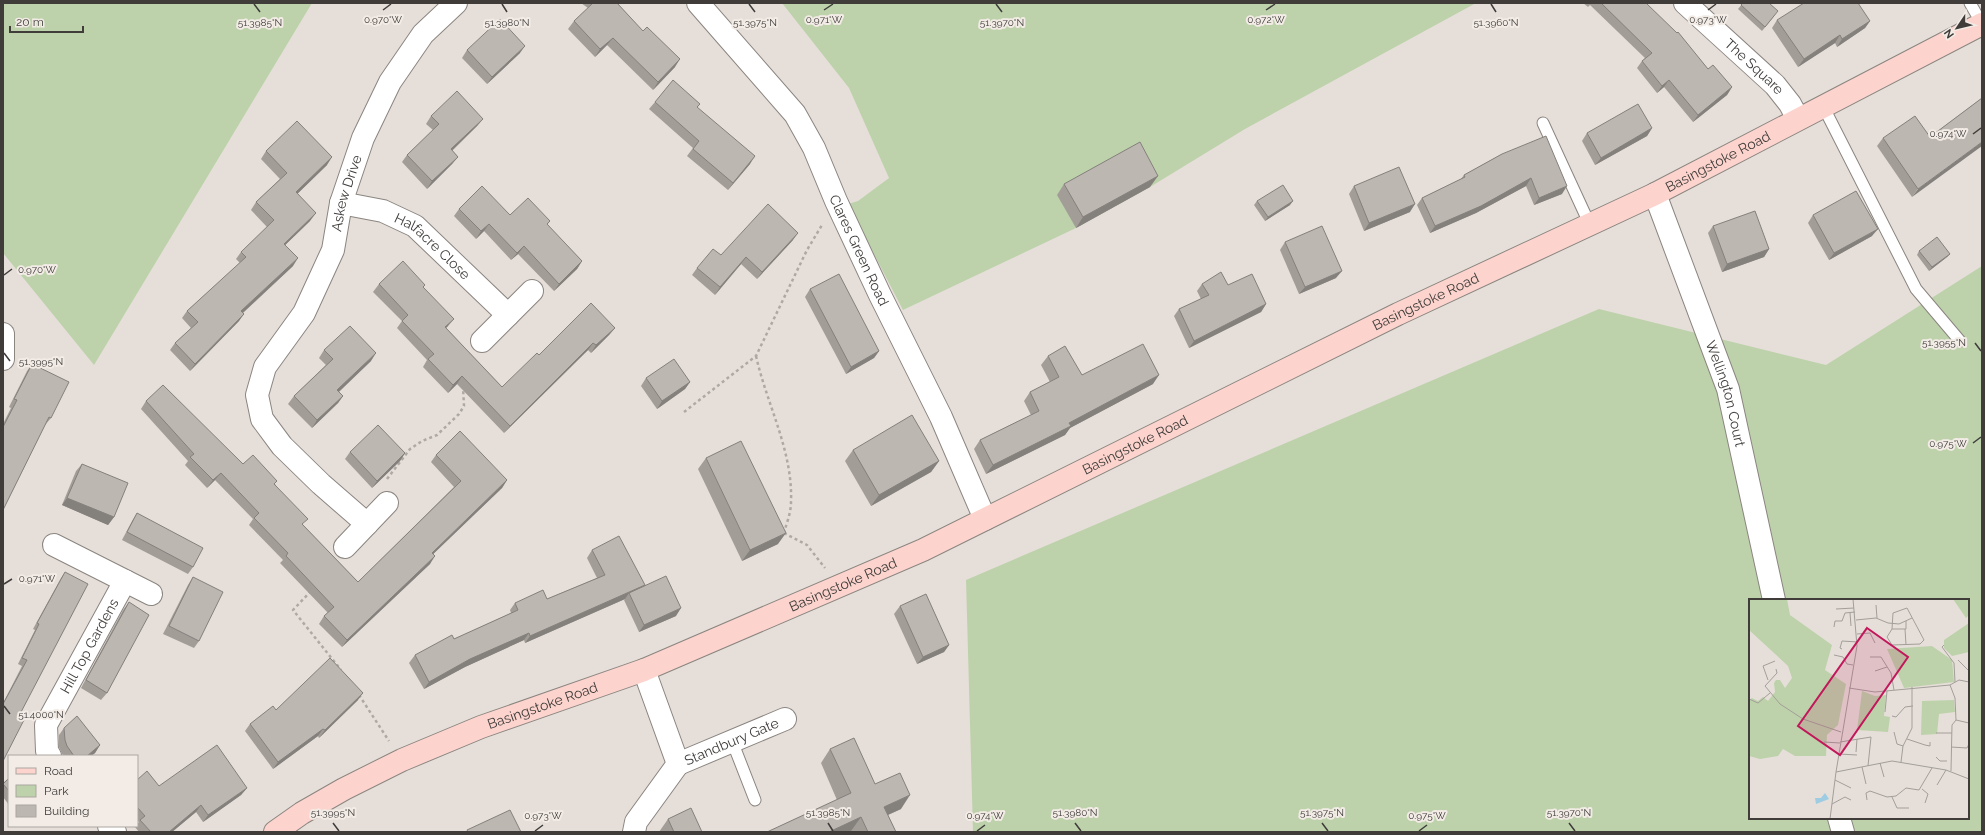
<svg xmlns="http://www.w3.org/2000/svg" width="1985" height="835" viewBox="0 0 1985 835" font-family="Raleway,sans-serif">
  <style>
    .green { fill: #bdd2ab; fill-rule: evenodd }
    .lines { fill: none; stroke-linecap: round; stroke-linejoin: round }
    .lane-casing { stroke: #8b8580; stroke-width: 13 }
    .street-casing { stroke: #8b8580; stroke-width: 24 }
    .secondary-casing { stroke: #8b8580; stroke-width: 24 }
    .path { stroke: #afa9a4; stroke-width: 2.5; stroke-dasharray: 3 3; stroke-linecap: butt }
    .lane { stroke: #fff; stroke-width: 11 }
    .street { stroke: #fff; stroke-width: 22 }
    .secondary { stroke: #fcd4cd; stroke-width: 22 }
    .wall { fill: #a39d98 }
    .shaded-wall { fill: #84807c }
    .building { fill: #bdb7b1; stroke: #84807c }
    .ticks { fill: none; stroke: #3f3c3a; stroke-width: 1.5 }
    .labels { text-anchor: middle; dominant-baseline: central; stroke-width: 4; stroke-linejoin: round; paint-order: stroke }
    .street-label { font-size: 14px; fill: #3f3c3a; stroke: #f3ece6 }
    .inset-road { fill: none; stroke: #a39e99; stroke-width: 1 }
    .view { fill: #c2185b; fill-opacity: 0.15; stroke: #c2185b; stroke-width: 2 }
    .inset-edge { fill: none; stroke: #3f3c3a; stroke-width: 2 }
    .ticks-label { font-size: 10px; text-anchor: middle; fill: #3f3c3a; stroke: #f3ece6; stroke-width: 4; stroke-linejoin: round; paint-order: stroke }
  </style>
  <rect width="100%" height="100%" fill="#e6dfd9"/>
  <!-- green -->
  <g class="green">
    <path d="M3 3H312L94 365 3 253Z"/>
    <path d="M782 3H1476L1245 129 1150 187 1076 228 903 310 848 204 858 201 889 178 849 88Z"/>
    <path d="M1982 266V832H973L966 580 1599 309 1826 365ZM1750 600H1968V818H1750Z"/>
  </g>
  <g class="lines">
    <defs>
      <g id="lane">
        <path d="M1970 3 1982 24"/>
        <path d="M1823 106 1916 289 1960 341"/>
        <path d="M1543 123 1590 225"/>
        <path d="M732 741 755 800"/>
      </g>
      <g id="street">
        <path id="s1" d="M698 3 795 114 814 148 836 201 880 295 941 417 985 519"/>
        <path id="s2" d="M1685 3 1775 85 1790 104 1798 119"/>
        <path id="s3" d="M1655 194 1728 389 1774 600"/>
        <path id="s4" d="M341 203 383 211 415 226 508 315"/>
        <path d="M3 334V359"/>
        <path d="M482 341 532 291"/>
        <path id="s5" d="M367 524 321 484 282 446 262 419 257 395 265 367 304 313 333 250 341 203 363 138 390 82 423 34 456 3"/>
        <path d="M54 545 151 594"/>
        <path d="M345 547 387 503"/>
        <path id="s6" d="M50 756 47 751 46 725 125 581"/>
        <path id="s7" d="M678 764 785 719"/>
        <path d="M1839 818 1843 832"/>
        <path d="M109 826 115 832"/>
        <path d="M634 832 636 822 678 764 644 670"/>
      </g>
      <g id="secondary">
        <path id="s8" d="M275 832 302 813 344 789 402 760 481 727 644 670 923 550 1398 314 1655 194 1982 24"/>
      </g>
    </defs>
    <!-- lane casing -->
    <use href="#lane" class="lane-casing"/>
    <!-- street casing -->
    <use href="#street" class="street-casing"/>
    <!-- secondary casing -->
    <use href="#secondary" class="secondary-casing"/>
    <!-- path -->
    <g class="path">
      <path d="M756 356C767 405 793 451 791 502 791 512 787 523 784 532"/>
      <path d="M684 412 756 356 807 250 822 225"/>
      <path d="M387 479 410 449 422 441 437 435 459 414 464 406 463 387"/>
      <path d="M784 533 807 545 825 568"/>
      <path d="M311 591 293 610 341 670"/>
      <path d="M359 695 389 741"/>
    </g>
    <!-- lane -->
    <use href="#lane" class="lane"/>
    <!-- street -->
    <use href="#street" class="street"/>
    <!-- secondary -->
    <use href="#secondary" class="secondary"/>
  </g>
  <!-- wall -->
  <g class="wall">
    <path d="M581 3H617L675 67 653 90 607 45 595 57 568 29 574 21 588 8Z"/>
    <path d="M1583 3H1646L1708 69 1732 87 1727 95 1693 122 1664 87 1657 93 1637 68 1642 61 1645 58 1590 5 1588 7Z"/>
    <path d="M1743 3 1775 15 1762 31 1738 9Z"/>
    <path d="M1777 20 1870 21 1865 28 1837 47 1835 43 1798 67 1772 28Z"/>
    <path d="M467 50 520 53 487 84 462 58Z"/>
    <path d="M1982 98 1912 197 1877 146 1883 138 1930 137Z"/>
    <path d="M655 102 700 104 697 108 750 164 728 190 687 156 693 148 649 109Z"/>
    <path d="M431 116 483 119 477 126 452 151 458 157 452 164 427 189 402 162 407 155 433 130 426 124Z"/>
    <path d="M1652 128 1647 136 1595 165 1582 141 1587 133Z"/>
    <path d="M266 151 327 165 297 194 310 221 285 245 293 266 243 313 239 321 190 371 170 350 175 343 191 328 182 318 187 311 240 263 236 259 241 252 267 227 251 210 256 202 280 179 261 159Z"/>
    <path d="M1502 154 1562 194 1534 205 1526 186 1476 213 1430 233 1417 205 1422 198 1461 179 1464 175Z"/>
    <path d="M1064 184 1150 187 1076 228 1057 195Z"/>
    <path d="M1354 186 1410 212 1364 231 1349 194Z"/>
    <path d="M1257 201 1290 205 1265 221 1254 205Z"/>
    <path d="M459 209 550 221 547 225 582 261 577 269 554 291 518 254 511 260 484 231 476 239 454 216Z"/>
    <path d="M1813 215 1872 236 1829 260 1808 223Z"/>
    <path d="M1713 226 1769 249 1764 257 1722 272 1708 233Z"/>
    <path d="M793 240 757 279 741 264 715 295 692 275 697 268 721 255Z"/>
    <path d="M1285 242 1336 278 1299 294 1280 250Z"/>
    <path d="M1919 251 1950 254 1947 257 1929 271 1917 255Z"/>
    <path d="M379 284 424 288 448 326 446 328 502 387 539 355 615 328 609 335 591 353 588 350 504 433 457 384 448 393 423 367 427 360 397 328 402 321 373 292Z"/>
    <path d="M1202 284 1228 285 1266 304 1261 312 1189 348 1174 316 1179 309 1201 299 1197 291Z"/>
    <path d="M810 289 879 351 874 358 846 374 805 297Z"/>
    <path d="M324 350 371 361 339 392 343 396 338 403 312 428 288 404 294 396 326 365 319 358Z"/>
    <path d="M1048 356 1082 375 1153 384 1070 428 1065 435 986 474 974 449 980 440 1031 415 1024 401 1030 392 1050 382 1041 365Z"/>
    <path d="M32 364 51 418 45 425 3 510V424L11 408 9 407 27 371Z"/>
    <path d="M646 378 690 382 685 389 657 409 641 386Z"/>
    <path d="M146 401 275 484 303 525 358 582 454 487 431 462 436 455 507 480 502 488 433 554 430 564 342 647 319 624 324 616 328 613 280 563 283 560 249 525 253 519 215 480 207 488 185 465 188 461 141 409Z"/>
    <path d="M853 450 939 461 931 472 871 506 845 461Z"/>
    <path d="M350 452 405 453 400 461 372 488 345 459Z"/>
    <path d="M706 458 778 544 742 561 698 469Z"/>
    <path d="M82 464 114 517 108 525 62 505 76 471Z"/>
    <path d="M137 513 193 567 188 574 122 540 132 521Z"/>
    <path d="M592 550 645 585 676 616 639 632 624 600 625 599 525 643 524 640 465 667 424 689 409 663 415 655 454 639 511 613 510 610 515 603 547 599 597 578 587 558Z"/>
    <path d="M65 572 20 714 3 761V703L22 666 18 664 35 630 33 629 61 578Z"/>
    <path d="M193 577 199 641 194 648 163 634 188 585Z"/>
    <path d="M129 602 107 693 101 700 81 688 123 610Z"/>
    <path d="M900 606 949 645 944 652 917 664 894 614Z"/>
    <path d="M358 700 319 738 318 736 273 769 245 731 250 724 276 710Z"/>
    <path d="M64 728 100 745 95 753 91 756H64L62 754 59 747V735Z"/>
    <path d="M830 749 875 784 901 809 888 815 896 832H851V831L850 832H767L837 800 821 763Z"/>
    <path d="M9 778V805L3 797V783Z"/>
    <path d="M137 780 159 786 247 788 241 795 203 822 196 812 172 832H139L135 827 136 826H137V825L139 822 137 820Z"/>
    <path d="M668 819 702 832H659Z"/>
  </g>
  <!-- shaded-wall -->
  <g class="shaded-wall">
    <path d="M1870 21 1865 28 1837 47 1842 39Z"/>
    <path d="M1840 35 1835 43 1798 67 1804 59Z"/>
    <path d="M613 38 607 45 595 57 600 49Z"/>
    <path d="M525 46 520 53 487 84 492 77Z"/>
    <path d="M680 59 675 67 653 90 658 82Z"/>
    <path d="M1669 80 1664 87 1657 93 1662 86Z"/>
    <path d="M1732 87 1727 95 1693 122 1698 115Z"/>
    <path d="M483 119 477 126 445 157 451 149Z"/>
    <path d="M1652 128 1647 136 1595 165 1601 158Z"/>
    <path d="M1982 142V146L1912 197 1918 189Z"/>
    <path d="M755 156 750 164 728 190 733 183Z"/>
    <path d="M332 157 327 165 291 200 296 192Z"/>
    <path d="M458 157 452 164 427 189 432 181Z"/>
    <path d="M1158 176 1150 187 1076 228 1083 217Z"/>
    <path d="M1531 178 1526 186 1476 213 1430 233 1435 226Z"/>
    <path d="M1567 186 1562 194 1534 205 1539 198Z"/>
    <path d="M1293 201 1290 205 1265 221 1268 217Z"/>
    <path d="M1415 204 1410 212 1364 231 1369 223Z"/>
    <path d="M316 213 310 221 279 251 284 244Z"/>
    <path d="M489 224 484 231 476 239 481 231Z"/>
    <path d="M1878 229 1872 236 1829 260 1834 253Z"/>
    <path d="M798 233 793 240 757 279 762 272Z"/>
    <path d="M524 246 518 254 511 260 517 253Z"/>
    <path d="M1769 249 1764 257 1722 272 1727 264Z"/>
    <path d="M1950 254 1947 257 1929 271 1932 267Z"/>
    <path d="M746 257 741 264 715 295 720 287Z"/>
    <path d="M298 258 293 266 236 319 241 311Z"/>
    <path d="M582 261 577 269 554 291 559 284Z"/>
    <path d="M1342 271 1336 278 1299 294 1305 287Z"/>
    <path d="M1266 304 1261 312 1189 348 1194 341Z"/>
    <path d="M244 314 239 321 190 371 195 364Z"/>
    <path d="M454 319 448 326 440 334 445 327Z"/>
    <path d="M615 328 609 335 591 353 596 345Z"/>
    <path d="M593 343 588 350 504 433 510 426Z"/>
    <path d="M879 351 874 358 846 374 851 367Z"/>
    <path d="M376 353 371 361 332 398 337 390Z"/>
    <path d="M1159 375 1153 384 1070 428 1065 435 986 474 993 465 1069 423Z"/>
    <path d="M462 376 457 384 448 393 453 385Z"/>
    <path d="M690 382 685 389 657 409 662 401Z"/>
    <path d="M343 396 338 403 312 428 317 420Z"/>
    <path d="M405 453 400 461 372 488 377 481Z"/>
    <path d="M939 461 931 472 871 506 879 495Z"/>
    <path d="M221 473 215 480 207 488 213 480Z"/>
    <path d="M507 480 502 488 427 560 432 553Z"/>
    <path d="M67 498 114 517 108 525 62 505Z"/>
    <path d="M786 533 778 544 742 561 750 550Z"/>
    <path d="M435 556 430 564 342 647 347 640Z"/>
    <path d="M645 585 640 592 629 593 625 599 525 643 530 636Z"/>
    <path d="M681 608 676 616 639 632 644 625Z"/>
    <path d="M529 633 524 640 465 667 424 689 429 682 470 659Z"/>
    <path d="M949 645 944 652 917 664 923 657Z"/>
    <path d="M363 693 358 700 319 738 325 730Z"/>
    <path d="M323 729 318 736 273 769 278 762Z"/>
    <path d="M100 745 95 753 91 756H87Z"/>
    <path d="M247 788 241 795 203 822 208 815Z"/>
    <path d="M910 795 901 809 874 821 884 807Z"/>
    <path d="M201 805 196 812 172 832H169Z"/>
    <path d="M861 817 851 831 850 832H829Z"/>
  </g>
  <!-- building -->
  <g class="building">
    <path d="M593 3H617L643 31 647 27 680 59 658 82 613 38 600 49 574 21Z"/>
    <path d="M1601 3H1646L1677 33 1678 32 1708 69 1713 65 1732 87 1698 115 1669 80 1662 86 1642 61 1652 53Z"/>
    <path d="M1743 3H1769L1778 11 1765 27 1741 5Z"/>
    <path d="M1804 3H1858L1870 21 1842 39 1840 35 1804 59 1777 20Z"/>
    <path d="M500 19 525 46 492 77 467 50Z"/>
    <path d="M673 80 700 104 697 107 755 156 733 183 693 149 699 141 655 102Z"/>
    <path d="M457 91 483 119 451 149 458 157 432 181 407 155 439 124 431 116Z"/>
    <path d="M1982 98V142L1918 189 1883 138 1915 116 1930 137Z"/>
    <path d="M1638 104 1652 128 1601 158 1587 133Z"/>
    <path d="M297 121 332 157 296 192 316 213 284 244 298 258 241 311 244 314 195 364 175 343 198 322 187 311 246 257 241 252 274 220 256 202 287 173 266 151Z"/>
    <path d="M1546 136 1567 186 1539 198 1531 178 1481 206 1435 226 1422 198 1465 177 1464 175 1502 154Z"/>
    <path d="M1140 142 1158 176 1083 217 1064 184Z"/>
    <path d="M1399 167 1415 204 1369 223 1354 186Z"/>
    <path d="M1283 185 1293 201 1268 217 1257 201Z"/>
    <path d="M482 186 510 215 528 198 550 221 547 224 582 261 559 284 524 246 517 253 489 224 481 231 459 209Z"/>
    <path d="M1856 191 1878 229 1834 253 1813 215Z"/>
    <path d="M768 204 798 233 762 272 746 257 720 287 697 268 713 249 721 255Z"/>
    <path d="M1755 211 1769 249 1727 264 1713 226Z"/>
    <path d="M1322 226 1342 271 1305 287 1285 242Z"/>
    <path d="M1937 237 1950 254 1932 267 1919 251Z"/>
    <path d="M403 261 425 285 423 287 454 319 445 327 502 387 537 353 539 355 591 303 615 328 596 345 593 343 510 426 462 376 453 385 428 359 434 354 402 321 408 315 379 284Z"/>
    <path d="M1221 272 1228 285 1252 274 1266 304 1194 341 1179 309 1209 295 1202 284Z"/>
    <path d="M839 274 879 351 851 367 810 289Z"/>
    <path d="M350 326 376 353 337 390 343 396 317 420 294 396 333 359 324 350Z"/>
    <path d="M1143 344 1159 375 1069 423 1071 426 993 465 980 440 1039 411 1030 392 1059 377 1048 356 1065 346 1082 375Z"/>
    <path d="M674 359 690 382 662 401 646 378Z"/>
    <path d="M32 364 69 382 51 418 49 417 3 510V427L17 400 14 399Z"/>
    <path d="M163 385 243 464 253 455 277 481 274 484 308 519 302 524 358 582 461 481 436 455 460 431 507 480 432 553 435 556 347 640 324 616 334 607 286 556 288 553 254 518 259 513 221 473 213 480 190 457 194 454 146 401Z"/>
    <path d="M912 415 939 461 879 495 853 450Z"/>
    <path d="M378 425 405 453 377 481 350 452Z"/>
    <path d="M741 441 786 533 750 550 706 458Z"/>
    <path d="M82 464 128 483 114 517 67 498Z"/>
    <path d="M137 513 203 548 193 567 127 532Z"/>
    <path d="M619 536 645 585 530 636 529 633 470 659 429 682 415 655 452 635 454 639 518 610 515 603 543 590 547 599 605 575 592 550Z"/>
    <path d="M65 572 88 584 20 714 26 716 3 761V704L27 660 22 658 39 624 37 623Z"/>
    <path d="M666 576 681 608 644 625 629 593Z"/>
    <path d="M193 577 223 592 199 641 169 626Z"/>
    <path d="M926 594 949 645 923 657 900 606Z"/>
    <path d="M129 602 149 615 107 693 86 680Z"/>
    <path d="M330 658 363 693 325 730 323 729 278 762 250 724 273 706 276 710Z"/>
    <path d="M77 716 100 745 87 756H74L67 746 65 740 64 728Z"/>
    <path d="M854 738 875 784 900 773 910 795 884 807 896 832H868L861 817 829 832H767L851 793 830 749Z"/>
    <path d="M217 745 247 788 208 815 201 805 169 832H151L140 820 145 816 137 807V780L147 771 159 786Z"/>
    <path d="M9 778V791L3 784Z"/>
    <path d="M691 808 702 832H674L668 819Z"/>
    <path d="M510 810 521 832H468L467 830Z"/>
  </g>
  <!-- ticks -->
  <path class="ticks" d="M254 4 260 12M502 4 507 12M749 4 755 12M996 4 1002 12M1491 4 1496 12M383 10 391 4M824 10 833 4M1266 10 1275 4M1708 10 1716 4M1973 134 1981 128M4 275 12 269M1975 343 1981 351M4 353 10 361M1973 443 1981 437M4 584 12 579M4 706 10 714M333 823 339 831M828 823 833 831M1075 823 1081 831M1322 823 1328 831M1569 823 1575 831M535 831 543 825M977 831 985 825M1419 831 1427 825"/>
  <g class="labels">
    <!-- street labels -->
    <g class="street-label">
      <text stroke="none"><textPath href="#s2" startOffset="94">The Square</textPath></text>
      <text stroke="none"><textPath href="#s8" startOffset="1593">Basingstoke Road</textPath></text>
      <text stroke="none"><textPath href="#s5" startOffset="397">Askew Drive</textPath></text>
      <text stroke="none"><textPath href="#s4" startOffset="104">Halfacre Close</textPath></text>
      <text stroke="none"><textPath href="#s1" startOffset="298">Clares Green Road</textPath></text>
      <text stroke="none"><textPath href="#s8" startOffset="1269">Basingstoke Road</textPath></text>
      <text stroke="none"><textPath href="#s3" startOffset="212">Wellington Court</textPath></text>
      <text stroke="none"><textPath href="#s8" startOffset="945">Basingstoke Road</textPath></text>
      <text stroke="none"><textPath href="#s8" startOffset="621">Basingstoke Road</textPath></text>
      <text stroke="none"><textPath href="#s6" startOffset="122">Hill Top Gardens</textPath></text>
      <text stroke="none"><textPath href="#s8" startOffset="297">Basingstoke Road</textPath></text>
      <text stroke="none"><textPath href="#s7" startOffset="58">Standbury Gate</textPath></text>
    </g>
  </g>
  <!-- overview -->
  <g transform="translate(1749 599)">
    <rect width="220" height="220" fill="#e6dfd9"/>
    <path d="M0 0H38L41 16 83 46 76 71 97 85 89 126 78 136 77 157H46L34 150 29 157 11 160 0 157V101L3 99 9 102 14 98 19 102 26 93 25 84 27 81H31L36 89 43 79 39 67 0 31ZM204 0H220V16L217 19ZM220 24V53L203 57 195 49V41ZM183 47 203 61 205 83 155 89 138 50ZM113 92 126 97 137 96 135 117 141 118 139 133 108 131ZM205 101 206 113 190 115 188 135 172 136 173 102Z" fill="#bdd2ab"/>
    <path d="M76 194 80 200 67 205 66 199H72Z" fill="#9dcce3"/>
    <path class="inset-road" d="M127 6 128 19M158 9 175 41 171 45 143 46 138 38 143 30 144 14ZM87 10 105 9M101 14 102 27M107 21 127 19 139 24 150 25 163 19M85 28 86 22H93L96 14 106 13M143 30H157V22M156 30 157 46M108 35 121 34 126 44M195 46 193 48 205 64 206 83M93 50 91 49 93 42 109 43M85 56 94 58 98 65 104 66M121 58H132L142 74 145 91M209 61 220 72M27 70 28 74 16 87 31 105 54 120 92 133M126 72 138 68M19 81 14 67 26 62M201 86 210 81 220 83M100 89 126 93 201 86 206 99 207 121M0 100 9 104 21 94M136 113 138 92M143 117 147 118 156 108 164 107M207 121 220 124M145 133 148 145 154 147M187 134H203M158 140 176 146 181 147V143M75 143 91 144M91 143 122 138 119 167M202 148 218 149 220 145M107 153 108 140M90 155 108 156M187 158 191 162H198M152 163 154 147 163 129V88M131 164 135 178M113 168 117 185M202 172 203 126 207 121M87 173 108 47 104 0M86 181 102 189M188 186 197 171M173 190 179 195 176 204M143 198 148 209H160M118 201 117 194 121 192 138 198 147 197 157 189 170 191 183 169M83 205 96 198 102 201M81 220 87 173 143 162 197 171 220 180"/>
    <path class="view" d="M118 29 159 58 91 156 49 127Z"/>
    <rect width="220" height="220" class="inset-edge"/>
  </g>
  <g class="ticks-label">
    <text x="383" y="23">0.970°W</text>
    <text x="1266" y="23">0.972°W</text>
    <text x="824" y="23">0.971°W</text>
    <text x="1708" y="23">0.973°W</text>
    <text x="260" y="26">51.3985°N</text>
    <text x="507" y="26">51.3980°N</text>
    <text x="755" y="26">51.3975°N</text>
    <text x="1002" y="26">51.3970°N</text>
    <text x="1496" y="26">51.3960°N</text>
    <text x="1948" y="137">0.974°W</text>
    <text x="37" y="273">0.970°W</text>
    <text x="1944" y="346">51.3955°N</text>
    <text x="41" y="365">51.3995°N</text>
    <text x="1948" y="447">0.975°W</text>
    <text x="37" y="582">0.971°W</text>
    <text x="41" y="718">51.4000°N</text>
    <text x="333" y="816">51.3995°N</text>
    <text x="828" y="816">51.3985°N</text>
    <text x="1075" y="816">51.3980°N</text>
    <text x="1322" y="816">51.3975°N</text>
    <text x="1569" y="816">51.3970°N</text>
    <text x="543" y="819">0.973°W</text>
    <text x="985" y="819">0.974°W</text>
    <text x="1427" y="819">0.975°W</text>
  </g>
  <!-- border -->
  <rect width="1985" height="835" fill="none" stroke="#3f3c3a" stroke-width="8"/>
  <!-- legend -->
  <rect x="8" y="755" width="130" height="72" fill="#f3ece6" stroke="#aba6a1"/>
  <rect x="16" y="768" width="20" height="6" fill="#fcd4cd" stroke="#aba6a1"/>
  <text x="44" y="775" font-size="12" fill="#3f3c3a">Road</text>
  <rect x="16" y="785" width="20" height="12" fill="#bdd2ab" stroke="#aba6a1"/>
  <text x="44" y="795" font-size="12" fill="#3f3c3a">Park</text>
  <rect x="16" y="805" width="20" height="12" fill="#bdb7b1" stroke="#aba6a1"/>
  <text x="44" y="815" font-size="12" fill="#3f3c3a">Building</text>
  <!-- north arrow -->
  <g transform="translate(1957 28) rotate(235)" stroke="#f3ece6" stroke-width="3" paint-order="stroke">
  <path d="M0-3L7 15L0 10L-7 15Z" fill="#3f3c3a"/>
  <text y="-6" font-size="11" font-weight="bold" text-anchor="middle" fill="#3f3c3a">N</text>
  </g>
  <!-- scale -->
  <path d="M10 26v6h73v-6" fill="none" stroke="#3f3c3a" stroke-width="2"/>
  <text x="16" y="26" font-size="12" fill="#3f3c3a" stroke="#f3ece6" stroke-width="3" paint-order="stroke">20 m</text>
</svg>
